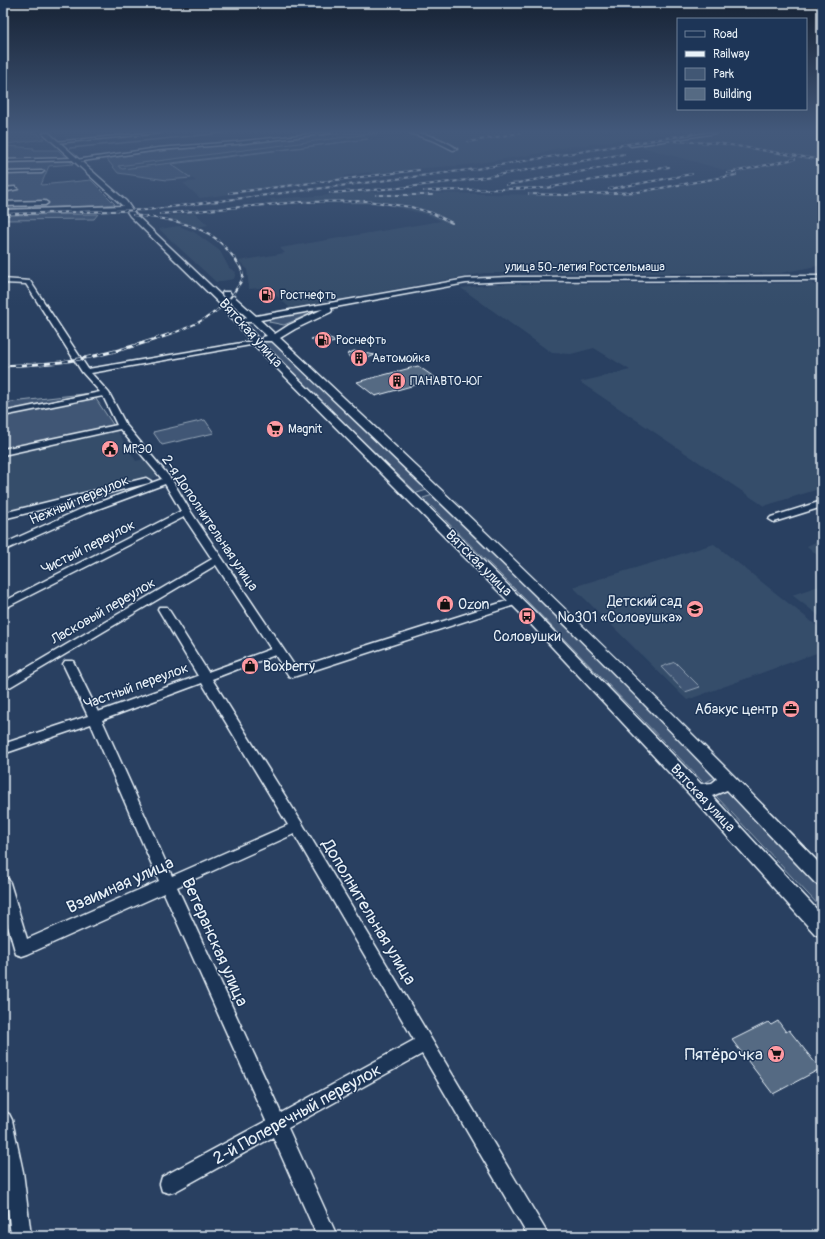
<svg xmlns="http://www.w3.org/2000/svg" width="825" height="1239" viewBox="0 0 825 1239" font-family="Pangolin,sans-serif">
  <style>
    .built { fill: #364d6b }
    .green { fill: #415774; stroke: #94a4b6 }
    .lines { fill: none; stroke-linecap: round; stroke-linejoin: round }
    .stream { stroke: #9dabbd; stroke-width: 1.5 }
    .building { fill: #556a83; stroke: #e8f1f8 }
    .minor-casing { stroke: #e8f1f8; stroke-width: 3 }
    .major-casing { stroke: #e8f1f8; stroke-width: 3 }
    .minor { fill: #1d3557; fill-rule: evenodd }
    .major { fill: #1d3557; fill-rule: evenodd }
    .rail-far1-casing { stroke: #e8f1f8; stroke-width: 2 }
    .rail-casing { stroke: #e8f1f8; stroke-width: 3 }
    .rail-far1 { stroke: #1d3557; stroke-width: 1.5; stroke-dasharray: 4; stroke-linecap: butt }
    .rail { stroke: #1d3557; stroke-width: 2; stroke-dasharray: 6; stroke-linecap: butt }
    .labels { text-anchor: middle; dominant-baseline: central; stroke-width: 3; stroke-linejoin: round; paint-order: stroke }
    .far-street-label { font-size: 12px; fill: #e8f1f8; stroke: #1d3557 }
    .far-poi-label { font-size: 12px; fill: #e8f1f8; stroke: #1d3557; text-anchor: start }
    .street-label { font-size: 14px; fill: #e8f1f8; stroke: #1d3557 }
    .poi-label { font-size: 14px; fill: #e8f1f8; stroke: #1d3557; text-anchor: end }
    .near-street-label { font-size: 17px; fill: #e8f1f8; stroke: #1d3557 }
    .near-poi-label { font-size: 17px; fill: #e8f1f8; stroke: #1d3557; text-anchor: end }
  </style>
  <rect width="100%" height="100%" fill="#294061"/>
  <filter id="ink" filterUnits="userSpaceOnUse"><feTurbulence type="fractalNoise" baseFrequency=".025" numOctaves="2"/><feDisplacementMap in="SourceGraphic" scale="8" xChannelSelector="R" yChannelSelector="G"/><feConvolveMatrix kernelMatrix="1 2 1 2 8 2 1 2 1" color-interpolation-filters="sRGB"/></filter>
  <g filter="url(#ink)">
    <!-- built -->
    <g class="built">
      <path d="M60 133H136L67 140Z"/>
      <path d="M378 133H406L122 169 118 166Z"/>
      <path d="M412 133H677L551 149 553 151 467 165 424 168 375 175 369 172 344 176 347 179 200 198 183 183 196 181 170 164 368 139H384L417 134Z"/>
      <path d="M730 133H822V265L780 273H484L290 308 267 287 249 289 247 269 239 261 285 253 280 248 441 221 428 215 383 204 306 203 274 205 270 199 332 195V193L371 192 551 195V194L623 192 647 190 735 173 638 146 679 138Z"/>
      <path d="M195 213 208 225 198 227 173 221 168 216Z"/>
      <path d="M179 226 194 232 220 251 229 268 236 272 234 279 216 282 159 229Z"/>
      <path d="M812 283 814 285 822 283V488L764 506 580 382 630 370 594 348 571 354 552 353 461 288 497 284Z"/>
      <path d="M114 426 136 461 144 459 157 477 3 514V451Z"/>
      <path d="M822 539V559L807 546Z"/>
      <path d="M714 544 822 630V651L687 700 573 587Z"/>
      <path d="M822 585V618L792 595Z"/>
    </g>
    <!-- green -->
    <g class="green">
      <path d="M3 133H37L44 139 7 144 6 146 34 148 33 150H58L73 164 49 166 41 185 91 180 115 204 95 206 3 209Z"/>
      <path d="M342 133H378L118 166 122 169 368 139 171 164 191 178 167 180 118 173 105 157Z"/>
      <path d="M98 214 94 219 3 220V215Z"/>
      <path d="M321 309 284 325 269 322 270 320 275 317Z"/>
      <path d="M270 341 273 342 427 490 417 493 263 345 262 342Z"/>
      <path d="M92 393 114 426 3 451V403Z"/>
      <path d="M205 420 214 433 162 445 153 432Z"/>
      <path d="M433 495 537 596 718 776 704 783 525 599 423 498Z"/>
      <path d="M675 662 700 687 685 692 661 667Z"/>
      <path d="M730 788 822 887V909L715 795Z"/>
    </g>
    <g class="lines">
      <!-- stream -->
      <path class="stream" d="M70 148 224 133"/>
    </g>
    <!-- building -->
    <g class="building">
      <path d="M326 335 335 342 319 346 311 339Z"/>
      <path d="M354 351 375 355 358 362 352 360 347 354Z"/>
      <path d="M418 366 437 379 375 396 357 382Z"/>
      <path d="M778 1021 786 1032 789 1030 820 1069 773 1094 732 1040 768 1022 771 1025Z"/>
    </g>
    <g class="lines">
      <defs>
        <g id="minor">
          <path d="M148 133H160L56 143 54 142Z"/>
          <path d="M321 133H331L236 144 158 150 76 162 74 160 3 162V160L74 158 76 160 158 148 236 142Z"/>
          <path d="M410 133C422 131 447 141 457 149L453 150 435 141Z"/>
          <path d="M708 133H716L631 146 629 145Z"/>
          <path d="M44 171 42 173 3 174V172Z"/>
          <path d="M3 188 15 187 18 189 3 192Z"/>
          <path d="M3 202 45 201 48 203 45 205 3 206Z"/>
          <path d="M3 279 30 281 88 369 259 340V344H256L91 373 109 393 126 425 172 480 191 512 296 668 513 599H521L522 601 521 603 293 677 289 676 275 655 212 679 302 823 549 1236H528L422 1054 288 1128 337 1236H317L273 1137 176 1191 169 1193 162 1191 160 1184 162 1177 266 1121 164 893 28 954 22 956 16 954 3 909V877L8 879 10 883 27 939 159 881 91 724 3 754V744L88 716 63 664 65 661H73L98 712 198 676 158 609 159 607H167L208 672 271 649 216 565 3 691V682L212 559 184 517 3 609V602L181 511 165 484 87 513 3 551V544L81 509 162 479 120 429 3 455V449L117 425 103 396 3 416V412L100 392 82 372 26 284 3 283ZM202 683 288 825 172 876 102 720ZM294 834 414 1040 281 1113 177 887Z"/>
          <path d="M146 478 151 481 149 483 3 519V513Z"/>
          <path d="M822 501V507L774 522 769 519 771 517Z"/>
          <path d="M3 1111 9 1114 12 1120 23 1172 31 1236H11L3 1164Z"/>
        </g>
        <path id="major" d="M43 133H49L126 201 135 214 228 302 243 320 247 317 223 296 222 294 223 292H229L256 316 466 279 509 277 822 276V280L509 281 466 283 330 308 332 310 331 312 295 329 280 338C464 510 647 685 822 866V886L815 883 727 790 712 796 822 915V937L815 934 691 796 525 618 253 344 222 306 130 216 126 210 3 214V210L123 206ZM323 309 289 325 275 334 260 320ZM244 322H252L267 336 263 337 261 339 263 341H272C423 485 573 629 717 779L712 783 701 784 535 612 259 340Z"/>
      </defs>
      <!-- minor casing -->
      <use href="#minor" class="minor-casing"/>
      <!-- major casing -->
      <use href="#major" class="major-casing"/>
      <!-- minor -->
      <use href="#minor" class="minor"/>
      <!-- major -->
      <use href="#major" class="major"/>
      <defs>
        <g id="rail-far1">
          <path d="M670 141 718 143 822 160"/>
          <path d="M468 142 519 133"/>
          <path d="M728 173 795 159"/>
          <path d="M506 185 646 160"/>
          <path d="M609 189 692 174"/>
          <path d="M424 191 546 188 669 167"/>
          <path d="M229 193 419 170"/>
          <path d="M330 193 399 188 467 180 624 154"/>
          <path d="M529 194 566 195 638 192 736 175"/>
          <path d="M376 195H432"/>
          <path d="M3 214 147 210 476 169 695 133"/>
          <path d="M160 214 300 202 367 201 411 207 432 213 452 223"/>
          <path d="M133 215C156 218 180 220 201 230 214 235 223 244 231 254 236 260 242 267 243 275 243 280 240 283 238 286 224 313 192 327 165 336"/>
        </g>
        <path id="rail" d="M3 366C22 365 42 364 61 362 97 357 133 347 168 335"/>
      </defs>
      <!-- rail-far1 casing -->
      <use href="#rail-far1" class="rail-far1-casing"/>
      <!-- rail casing -->
      <use href="#rail" class="rail-casing"/>
      <!-- rail-far1 -->
      <use href="#rail-far1" class="rail-far1"/>
      <!-- rail -->
      <use href="#rail" class="rail"/>
    </g>
  </g>
  <!-- sky -->
  <linearGradient id="sky" x2="0" y2="1"><stop stop-color="#172335"/><stop offset="0.43" stop-color="#43597b"/><stop offset="1" stop-color="#43597b" stop-opacity="0"/></linearGradient>
  <rect width="825" height="306" fill="url(#sky)"/>
  <!-- icons -->
  <defs>
    <symbol id="fuel-disc" viewBox="-11 -11 22 22"><circle r="9.5" fill="#ff9aa2" stroke="#1d3557"/><path d="M-5.5-6h7V0h2V4h1.3V-2.5L3-4.5l.8-.8L6-3V5H2.5V1h-1V6h-7ZM-4.2-4.7v3.2H.2V-4.7Z" fill="#111"/></symbol>
    <symbol id="building-disc" viewBox="-11 -11 22 22"><circle r="9.5" fill="#ff9aa2" stroke="#1d3557"/><path d="M-4-6H4V6H1V3H-1V6H-4ZM-2.5-4.3h1.7v1.8h-1.7ZM.8-4.3h1.7v1.8H.8ZM-2.5-1h1.7V.8h-1.7ZM.8-1h1.7V.8H.8Z" fill="#111"/></symbol>
    <symbol id="supermarket-disc" viewBox="-11 -11 22 22"><circle r="9.5" fill="#ff9aa2" stroke="#1d3557"/><path d="M-6-5.5h2.5l.6 2H6L4.5 2H-2.5L-4.4-4H-6ZM-1.5 3.2a1.3 1.3 0 1 0 .1 0ZM3 3.2a1.3 1.3 0 1 0 .1 0Z" fill="#111"/></symbol>
    <symbol id="civic-disc" viewBox="-11 -11 22 22"><circle r="9.5" fill="#ff9aa2" stroke="#1d3557"/><path d="M-.6-6.5H3V-4.5H.6V-3L4-1V1h2V6H-6V1h2V-1L-.6-3ZM-1.2 2.5V6h2.4V2.5Z" fill="#111"/></symbol>
    <symbol id="shop-disc" viewBox="-11 -11 22 22"><circle r="9.5" fill="#ff9aa2" stroke="#1d3557"/><path d="M-5-2.5h2.3a2.7 3.5 0 0 1 5.4 0H5L5.5 6h-11ZM-1.5-2.5h3a1.5 2.3 0 0 0-3 0Z" fill="#111"/></symbol>
    <symbol id="school-disc" viewBox="-11 -11 22 22"><circle r="9.5" fill="#ff9aa2" stroke="#1d3557"/><path d="M0-5L7-2L0 1L-7-2ZM-4 1L0 2.5L4 1V4Q0 6-4 4Z" fill="#111"/></symbol>
    <symbol id="bus-disc" viewBox="-11 -11 22 22"><circle r="9.5" fill="#ff9aa2" stroke="#1d3557"/><path d="M-5-6H5V4H4V6H2V4H-2V6H-4V4H-5ZM-3.5-4V0h7V-4ZM-3.5 1.2v1.5H-2V1.2ZM2 1.2v1.5H3.5V1.2Z" fill="#111"/></symbol>
    <symbol id="office-disc" viewBox="-11 -11 22 22"><circle r="9.5" fill="#ff9aa2" stroke="#1d3557"/><path d="M-6-3h4V-5.5h4V-3h4V5H-6ZM-1-4.5V-3h2v-1.5ZM-6 0V1H6V0Z" fill="#111"/></symbol>
  </defs>
  <g fill-rule="evenodd">
    <use href="#fuel-disc" x="257" y="285" width="20" height="20"/>
    <use href="#fuel-disc" x="313" y="330" width="20" height="20"/>
    <use href="#building-disc" x="349" y="348" width="20" height="20"/>
    <use href="#building-disc" x="387" y="371" width="20" height="20"/>
    <use href="#supermarket-disc" x="265" y="419" width="20" height="20"/>
    <use href="#civic-disc" x="100" y="439" width="20" height="20"/>
    <use href="#shop-disc" x="435" y="594" width="20" height="20"/>
    <use href="#school-disc" x="685" y="599" width="20" height="20"/>
    <use href="#bus-disc" x="517" y="606" width="20" height="20"/>
    <use href="#shop-disc" x="240" y="656" width="20" height="20"/>
    <use href="#office-disc" x="781" y="699" width="20" height="20"/>
    <use href="#supermarket-disc" x="766" y="1044" width="20" height="20"/>
  </g>
  <g class="labels">
    <!-- far-street labels -->
    <g class="far-street-label">
      <text x="585" y="267">улица 50-летия Ростсельмаша</text>
    </g>
    <!-- far-poi labels -->
    <g class="far-poi-label">
      <text x="280" y="295">Ростнефть</text>
      <text x="336" y="340">Роснефть</text>
      <text x="372" y="358">Автомойка</text>
      <text x="410" y="381">ПАНАВТО-ЮГ</text>
      <text x="288" y="429">Magnit</text>
      <text x="123" y="449">МРЭО</text>
    </g>
    <!-- street labels -->
    <g class="street-label">
      <text transform="translate(251 333) rotate(48)">Вятская улица</text>
      <text transform="translate(79 500) rotate(-23)">Нежный переулок</text>
      <text transform="translate(210 523) rotate(56)">2-я Дополнительная улица</text>
      <text transform="translate(88 547) rotate(-27)">Чистый переулок</text>
      <text transform="translate(479 563) rotate(45)">Вятская улица</text>
      <text transform="translate(103 611) rotate(-30)">Ласковый переулок</text>
      <text transform="translate(136 686) rotate(-20)">Частный переулок</text>
      <text transform="translate(703 798) rotate(47)">Вятская улица</text>
    </g>
    <!-- poi labels -->
    <g class="poi-label">
      <text x="682" y="601">Детский сад<tspan x="682" dy="16">№301 «Соловушка»</tspan></text>
      <text x="458" y="604" text-anchor="start">Ozon</text>
      <text x="527" y="636" text-anchor="middle">Соловушки</text>
      <text x="263" y="666" text-anchor="start">Boxberry</text>
      <text x="778" y="709">Абакус центр</text>
    </g>
    <!-- near-street labels -->
    <g class="near-street-label">
      <text transform="translate(120 885) rotate(-24)">Взаимная улица</text>
      <text transform="translate(369 912) rotate(59)">Дополнительная улица</text>
      <text transform="translate(215 942) rotate(66)">Ветеранская улица</text>
      <text transform="translate(297 1114) rotate(-29)">2-й Поперечный переулок</text>
    </g>
    <!-- near-poi labels -->
    <g class="near-poi-label">
      <text x="763" y="1054">Пятёрочка</text>
    </g>
  </g>
  <!-- margin -->
  <rect width="825" height="1239" fill="none" stroke="#1d3557" stroke-width="16"/>
  <rect x="8" y="8" width="809" height="1223" fill="none" stroke="#e8f1f8" stroke-width="1.5" filter="url(#ink)"/>
  <!-- legend -->
  <rect x="677" y="18" width="130" height="92" fill="#1d3557" stroke="#6e8097"/>
  <rect x="685" y="31" width="20" height="6" fill="#1d3557" stroke="#6e8097"/>
  <text x="713" y="38" font-size="12" fill="#e8f1f8">Road</text>
  <rect x="685" y="51" width="20" height="6" fill="#e8f1f8" stroke="#6e8097"/>
  <text x="713" y="58" font-size="12" fill="#e8f1f8">Railway</text>
  <rect x="685" y="68" width="20" height="12" fill="#415774" stroke="#6e8097"/>
  <text x="713" y="78" font-size="12" fill="#e8f1f8">Park</text>
  <rect x="685" y="88" width="20" height="12" fill="#556a83" stroke="#6e8097"/>
  <text x="713" y="98" font-size="12" fill="#e8f1f8">Building</text>
</svg>
